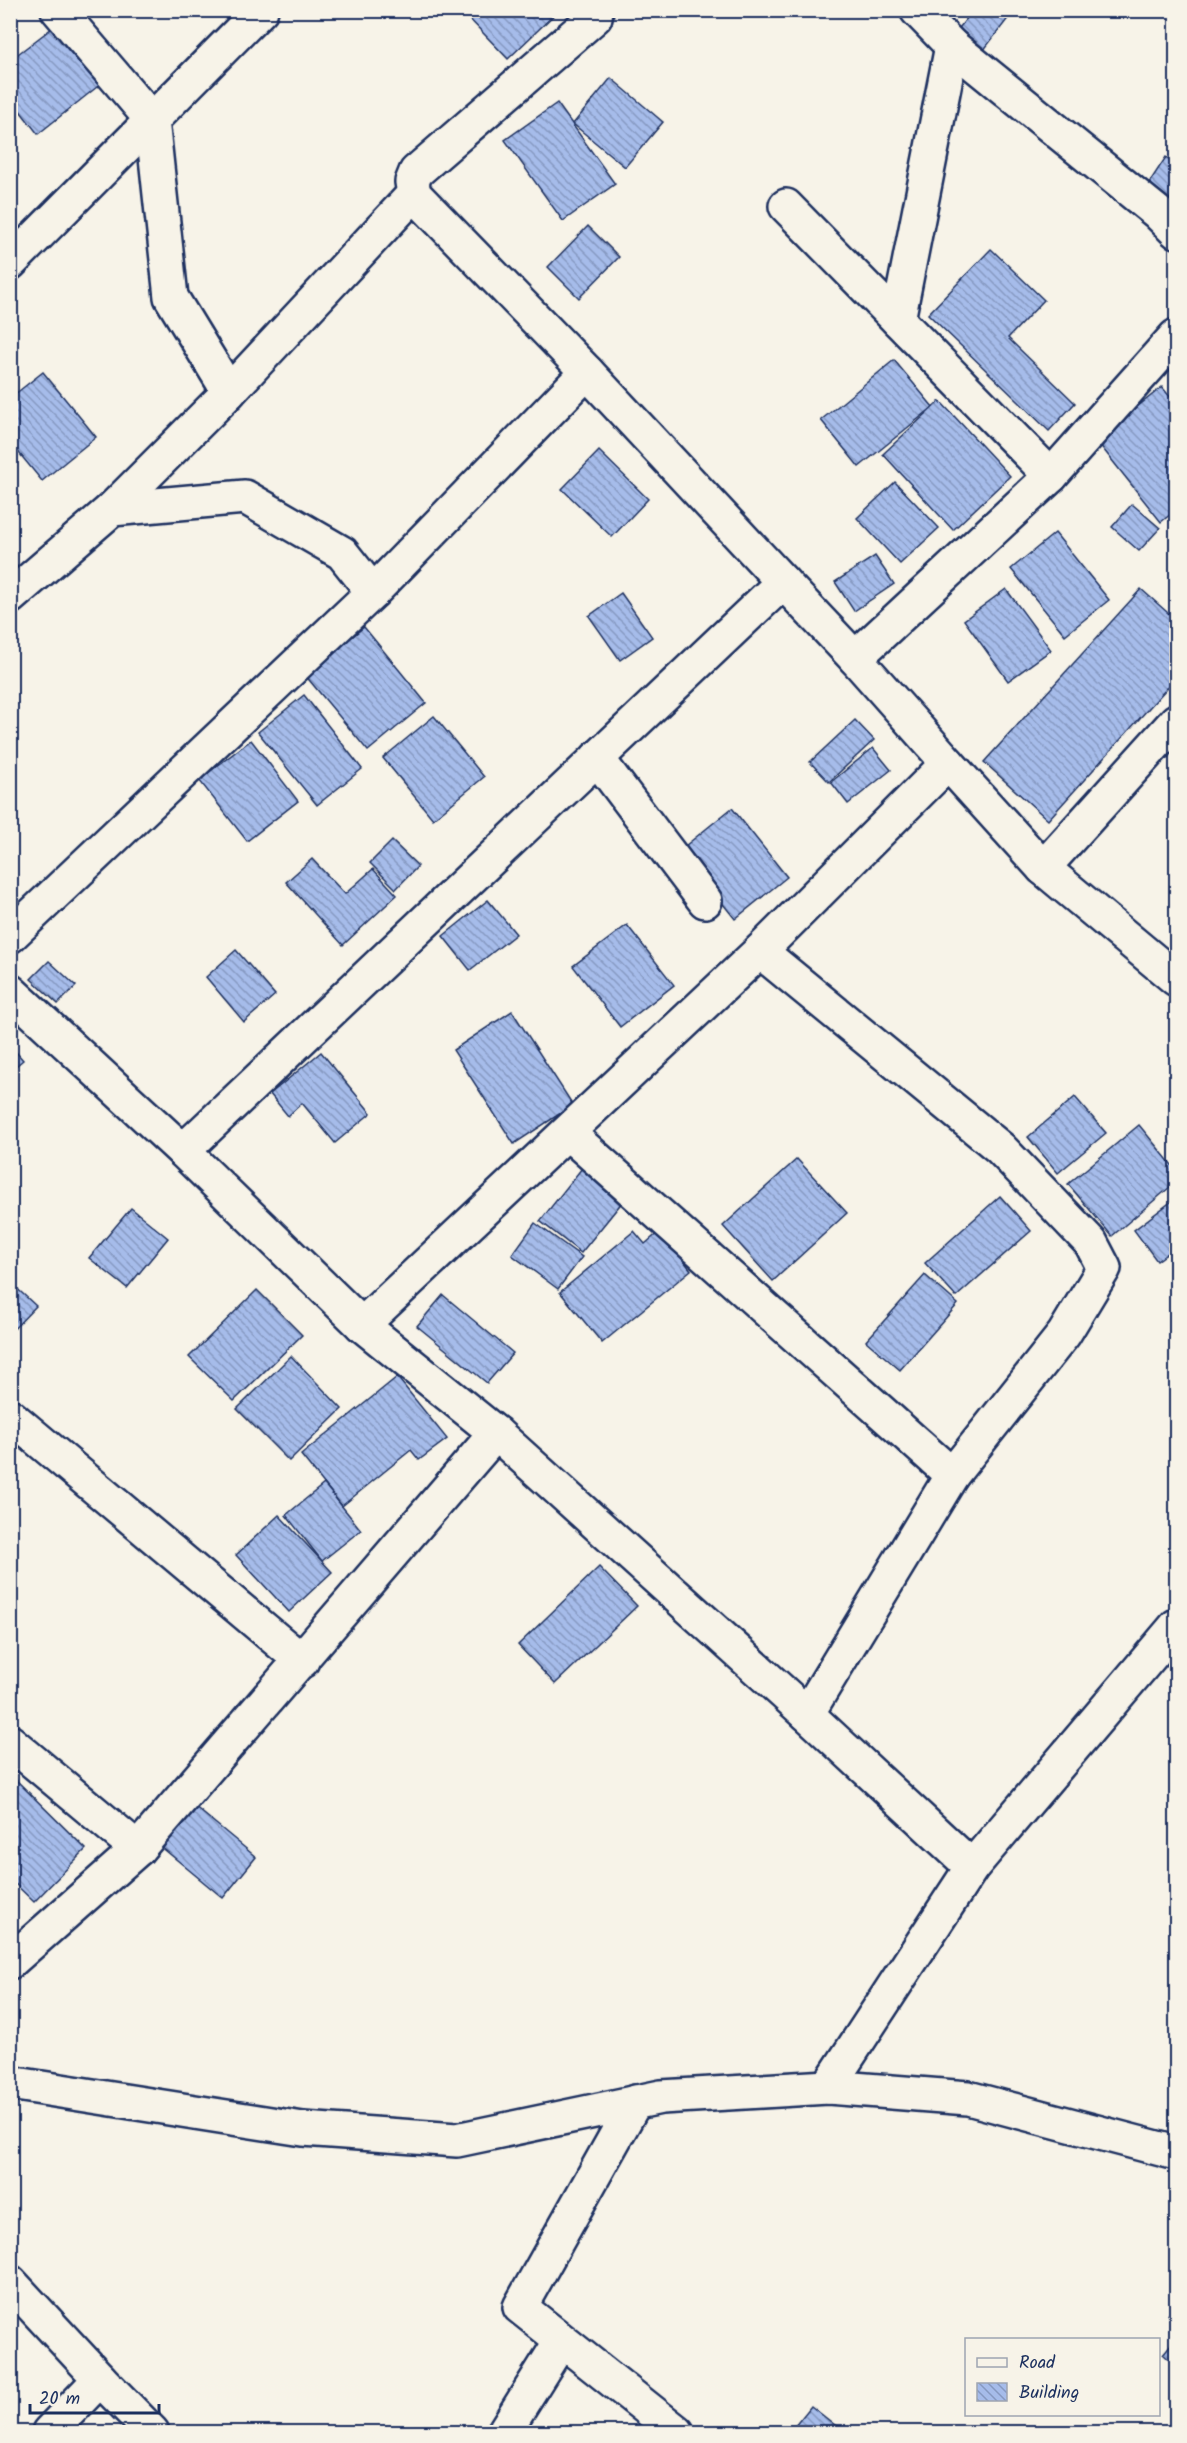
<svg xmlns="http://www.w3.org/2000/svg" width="1187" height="2443" viewBox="0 0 1187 2443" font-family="Kalam,sans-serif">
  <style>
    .building { fill: url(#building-back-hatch); stroke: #1b2f5e; stroke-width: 1.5 }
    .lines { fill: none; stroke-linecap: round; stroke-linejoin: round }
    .street-casing { stroke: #1b2f5e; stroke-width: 38 }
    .secondary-casing { stroke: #1b2f5e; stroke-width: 38 }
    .street { stroke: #f7f3e8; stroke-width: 33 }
    .secondary { stroke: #f7f3e8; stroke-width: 33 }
  </style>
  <defs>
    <pattern id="building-back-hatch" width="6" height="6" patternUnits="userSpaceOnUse" patternTransform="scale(1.5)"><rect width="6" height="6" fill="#a6bcea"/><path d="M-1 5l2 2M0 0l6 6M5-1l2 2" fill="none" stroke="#8699c1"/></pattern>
  </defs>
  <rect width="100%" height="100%" fill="#f7f3e8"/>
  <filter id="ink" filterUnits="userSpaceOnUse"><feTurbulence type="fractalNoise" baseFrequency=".0167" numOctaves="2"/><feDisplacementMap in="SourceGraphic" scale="12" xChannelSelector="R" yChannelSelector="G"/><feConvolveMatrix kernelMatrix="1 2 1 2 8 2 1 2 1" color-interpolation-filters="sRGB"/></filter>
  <g filter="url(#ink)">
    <!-- building -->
    <g class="building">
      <path d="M461 10H559L508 59Z"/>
      <path d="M931 10H960L947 25Z"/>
      <path d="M973 10H1010L1013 12 983 51 956 32Z"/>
      <path d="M56 25 102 83 38 134 10 98V60Z"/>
      <path d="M611 78 663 122 625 167 573 124Z"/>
      <path d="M557 103 615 184 563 221 505 140Z"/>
      <path d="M1166 157 1176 164V198L1171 206 1145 189Z"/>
      <path d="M588 226 619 257 579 298 548 267Z"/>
      <path d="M991 249 1044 300 1008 338 1075 403 1049 431 928 314Z"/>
      <path d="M894 360 933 407 859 467 821 420Z"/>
      <path d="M43 372 96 437 42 481 10 442V398Z"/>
      <path d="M1162 387 1176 404V510L1161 522 1096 440Z"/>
      <path d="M940 401 1010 476 953 530 883 454Z"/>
      <path d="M599 451 648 499 612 537 562 489Z"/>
      <path d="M895 482 939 528 900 564 857 518Z"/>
      <path d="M1132 504 1160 528 1139 551 1112 527Z"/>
      <path d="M1055 533 1109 600 1065 635 1011 569Z"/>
      <path d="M875 556 894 584 854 611 835 582Z"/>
      <path d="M1006 589 1051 650 1008 681 964 620Z"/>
      <path d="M1141 589 1176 620V678L1048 820 984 762Z"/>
      <path d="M621 593 652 637 620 660 589 616Z"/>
      <path d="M364 627 426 703 368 751 305 675Z"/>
      <path d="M304 695 362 769 317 805 258 732Z"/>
      <path d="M434 716 484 777 433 819 383 758Z"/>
      <path d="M855 720 874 740 829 782 810 762Z"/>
      <path d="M251 740 298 801 247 841 199 780Z"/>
      <path d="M873 748 891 770 848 804 831 782Z"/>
      <path d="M732 808 787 877 735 919 680 850Z"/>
      <path d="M392 841 418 866 396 889 370 863Z"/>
      <path d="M312 859 345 894 373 869 397 895 343 945 286 882Z"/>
      <path d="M488 900 516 934 470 970 443 936Z"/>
      <path d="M627 925 674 985 620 1027 573 966Z"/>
      <path d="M236 950 275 995 244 1022 206 977Z"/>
      <path d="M49 961 76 986 58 1004 31 979Z"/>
      <path d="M512 1011 573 1105 514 1144 453 1050Z"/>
      <path d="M10 1045 23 1060 10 1071Z"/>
      <path d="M321 1052 371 1113 335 1143 302 1103 288 1116 270 1094Z"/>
      <path d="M1075 1097 1106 1133 1058 1173 1028 1137Z"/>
      <path d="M1139 1125 1176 1170V1182L1112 1236 1068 1184Z"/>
      <path d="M797 1159 847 1213 773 1281 723 1226Z"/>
      <path d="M582 1168 623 1201 581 1253 540 1221Z"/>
      <path d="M1000 1196 1031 1231 956 1297 925 1263Z"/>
      <path d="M1176 1198V1247L1157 1261 1134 1230Z"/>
      <path d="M131 1208 168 1238 127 1288 89 1258Z"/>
      <path d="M535 1223 582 1257 558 1289 512 1255Z"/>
      <path d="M634 1231 645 1244 660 1231 691 1270 602 1343 560 1292Z"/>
      <path d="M925 1275 958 1304 900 1370 866 1341Z"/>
      <path d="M10 1282 36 1306 10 1333Z"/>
      <path d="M257 1290 302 1335 234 1401 189 1357Z"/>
      <path d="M443 1295 513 1353 487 1383 417 1326Z"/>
      <path d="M291 1356 342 1409 289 1461 237 1409Z"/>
      <path d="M397 1377 447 1439 419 1460 411 1450 342 1506 301 1455Z"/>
      <path d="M324 1484 361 1530 322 1561 286 1515Z"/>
      <path d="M279 1515 332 1572 289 1612 236 1555Z"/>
      <path d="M599 1567 637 1606 555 1684 518 1645Z"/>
      <path d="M10 1774 86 1849 34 1902 10 1879Z"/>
      <path d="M193 1805 256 1857 223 1898 160 1846Z"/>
      <path d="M1176 2304V2322L1168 2315Z"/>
      <path d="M1176 2338V2366L1163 2354Z"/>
      <path d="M811 2406 840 2429 837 2432H790Z"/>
    </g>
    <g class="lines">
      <defs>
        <g id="street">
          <path d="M58 10 152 120 171 297 229 392"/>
          <path d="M596 10 595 17 416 172 412 182 414 194 587 372 783 582"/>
          <path d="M917 10 952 46 1158 213 1176 231"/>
          <path d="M786 206 1051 476"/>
          <path d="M10 263 261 10"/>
          <path d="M898 320 952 46"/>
          <path d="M112 509 229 392 414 194"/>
          <path d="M10 597 112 509 245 497 342 553 373 592"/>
          <path d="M855 658 1051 476 1176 336"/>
          <path d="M597 758 705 901"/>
          <path d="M948 763 1043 868 1176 979"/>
          <path d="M1043 868 1176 721"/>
          <path d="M10 936 373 592 587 372"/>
          <path d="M760 951 1000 1148 1091 1243 1104 1268 1064 1334 952 1475 807 1714"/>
          <path d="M10 991 183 1151 362 1325 496 1433 807 1714 972 1867"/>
          <path d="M568 1133 952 1475"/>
          <path d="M183 1151 783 582 855 658 948 763 760 951 362 1325"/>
          <path d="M10 1416 302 1661"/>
          <path d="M10 1742 138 1849"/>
          <path d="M10 1962 138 1849 496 1433"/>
          <path d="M828 2087 972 1867 1176 1626"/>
          <path d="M635 2102 520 2307 677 2432"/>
          <path d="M10 2282 100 2379 49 2432"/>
          <path d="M100 2379 152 2432"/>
          <path d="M504 2432 561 2341"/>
        </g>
        <path id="secondary" d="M10 2083 303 2129 457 2140 661 2097 828 2087 968 2098 1176 2153"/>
      </defs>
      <!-- street casing -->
      <use href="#street" class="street-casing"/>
      <!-- secondary casing -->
      <use href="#secondary" class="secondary-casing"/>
      <!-- street -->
      <use href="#street" class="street"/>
      <!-- secondary -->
      <use href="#secondary" class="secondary"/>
    </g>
  </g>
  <!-- margin -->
  <rect width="1187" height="2443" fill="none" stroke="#f7f3e8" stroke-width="36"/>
  <rect x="18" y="18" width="1151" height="2407" fill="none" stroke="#1b2f5e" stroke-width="2" filter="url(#ink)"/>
  <!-- legend -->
  <rect x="965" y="2338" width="195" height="78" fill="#f7f3e8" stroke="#9fa5b1" stroke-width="1.5"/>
  <rect x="977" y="2358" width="30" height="9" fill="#f7f3e8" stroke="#9fa5b1" stroke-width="1.5"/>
  <text x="1019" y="2368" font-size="18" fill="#1b2f5e">Road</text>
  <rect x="977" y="2383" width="30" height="18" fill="url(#building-back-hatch)" stroke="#9fa5b1" stroke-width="1.5"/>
  <text x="1019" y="2398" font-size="18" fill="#1b2f5e">Building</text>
  <!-- scale -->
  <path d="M30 2404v9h129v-9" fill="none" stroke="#1b2f5e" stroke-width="3"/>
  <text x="39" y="2404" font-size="18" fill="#1b2f5e" stroke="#f7f3e8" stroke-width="4.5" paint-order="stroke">20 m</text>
</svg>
